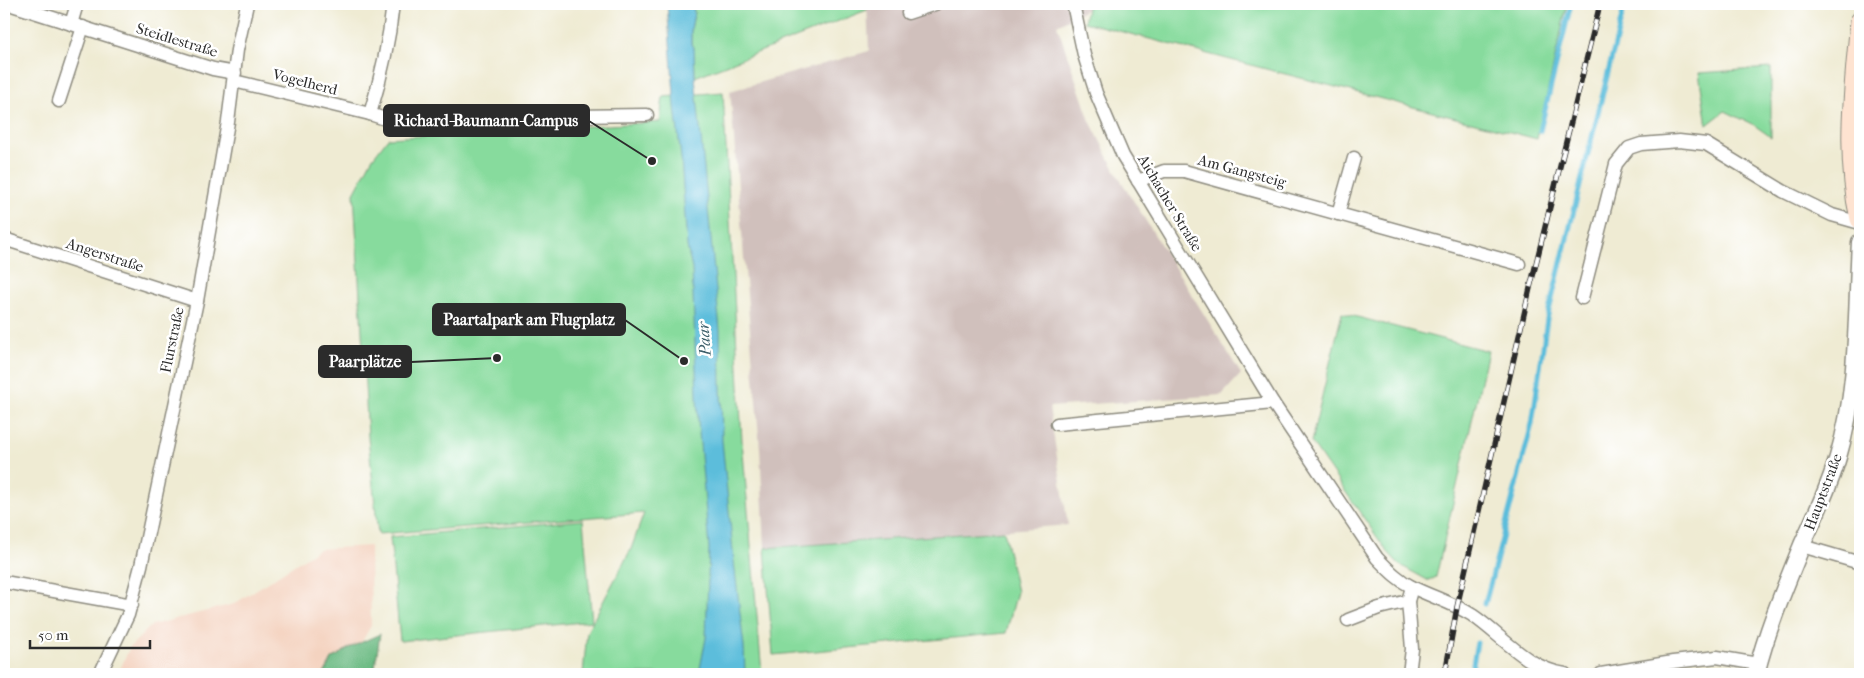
<svg xmlns="http://www.w3.org/2000/svg" width="1864" height="678" viewBox="0 0 1864 678" font-family="'IM FELL French Canon',serif">
  <style>
    .built { fill: #f4d3c0 }
    .industrial { fill: #d0c0bc }
    .green { fill: #87db9d; stroke: #598364 }
    .forest { fill: #6dbb84; stroke: #4c7358 }
    .water { fill: #5cbddb; stroke: #447483 }
    .lines { fill: none; stroke-linecap: round; stroke-linejoin: round }
    .stream { stroke: #5cbddb; stroke-width: 5 }
    .minor-casing { stroke: #8d8b7f; stroke-width: 15 }
    .tertiary-casing { stroke: #8d8b7f; stroke-width: 19 }
    .secondary-casing { stroke: #8d8b7f; stroke-width: 21 }
    .minor { stroke: #fff; stroke-width: 12 }
    .tertiary { stroke: #fff; stroke-width: 16 }
    .secondary { stroke: #fee3d1; stroke-width: 19 }
    .rail-casing { stroke: #2b2b2b; stroke-width: 5.5 }
    .rail { stroke: #fff; stroke-width: 4; stroke-dasharray: 11; stroke-linecap: butt }
    .labels { text-anchor: middle; dominant-baseline: central; stroke-width: 5; stroke-linejoin: round; paint-order: stroke }
    .street-label { font-size: 15px; fill: #2b2b2b; stroke: #fff }
    .water-label { font-size: 16px; font-style: italic; fill: #3c5e69; stroke: #fff }
    .leader { fill: none; stroke: #2b2b2b; stroke-width: 2 }
    .callout-dot { fill: #2b2b2b; stroke: #fff; stroke-width: 2 }
    .callout { fill: #2b2b2b; stroke: #2b2b2b; stroke-width: 2 }
    .callout-label { font-size: 16px; text-anchor: middle; font-weight: bold; fill: #fff }
  </style>
  <rect width="100%" height="100%" fill="#fff"/>
  <filter id="ink" filterUnits="userSpaceOnUse"><feTurbulence type="fractalNoise" baseFrequency=".02" numOctaves="2"/><feDisplacementMap in="SourceGraphic" scale="10" xChannelSelector="R" yChannelSelector="G"/><feConvolveMatrix kernelMatrix="1 2 1 2 8 2 1 2 1" color-interpolation-filters="sRGB"/></filter>
  <filter id="wash" filterUnits="userSpaceOnUse"><feTurbulence type="fractalNoise" baseFrequency=".0096" numOctaves="4" result="noise"/><feDisplacementMap in="SourceGraphic" scale="20" xChannelSelector="R" yChannelSelector="G"/><feGaussianBlur stdDeviation="1.12" result="paint"/><feColorMatrix in="noise" values="0 0 0 0 0 0 0 0 0 0 0 0 0 0 0 0 0 1.4 0 .05"/><feComposite in="paint" operator="in"/></filter>
  <g filter="url(#wash)">
    <rect width="100%" height="100%" fill="#efebd3"/>
    <!-- built -->
    <path class="built" d="M370 546 371 626 343 674H118L130 647 152 625 234 604 319 549Z"/>
    <!-- industrial -->
    <path class="industrial" d="M867 4H1088L1086 10 1057 25 1090 121 1118 176 1241 374 1222 395 1049 407 1068 525 900 539 765 548 760 449 730 91 869 51Z"/>
    <!-- green -->
    <g class="green">
      <path d="M693 4H867V10L695 77 694 49 691 44V29L694 14Z"/>
      <path d="M1088 4H1567L1537 139 1084 22Z"/>
      <path d="M1771 68V137L1754 125 1725 111 1707 125 1699 73Z"/>
      <path d="M723 92 742 441 762 674H583L587 632 631 549 644 513 378 534 368 437 354 193 372 159 388 138 660 122 663 97Z"/>
      <path d="M1342 313 1488 351 1436 577 1429 581 1400 565 1386 550 1311 442Z"/>
      <path d="M583 520 592 621 400 641 390 537Z"/>
      <path d="M1004 531 1017 592 1006 633 773 655 765 548Z"/>
    </g>
    <!-- forest -->
    <path class="forest" d="M380 634 374 674H324L332 659 349 648Z"/>
    <!-- water -->
    <path class="water" d="M667 4H693L694 14 691 29V44L694 49 695 77 720 330 722 441 734 562 744 647 745 674H699L706 638 709 548 698 420 692 269 687 246 681 158 675 107Z"/>
    <g class="lines">
      <!-- stream -->
      <g class="stream">
        <path d="M1540 131 1571 4"/>
        <path d="M1485 604 1532 424 1547 319 1625 4"/>
        <path d="M1471 674 1477 643"/>
      </g>
    </g>
  </g>
  <g filter="url(#ink)">
    <g class="lines">
      <defs>
        <g id="minor">
          <path d="M9 4 213 69 235 73"/>
          <path d="M1073 4 1084 55 1096 93 1123 156 1273 403 1377 558C1388 569 1398 580 1412 587 1432 597 1453 603 1472 615 1503 636 1526 668 1565 674"/>
          <path d="M908 13 935 4"/>
          <path d="M71 24 77 4"/>
          <path d="M234 81 370 114 391 121 422 125 521 122 575 116 647 115"/>
          <path d="M59 101 83 27"/>
          <path d="M370 114C381 78 389 42 393 4"/>
          <path d="M1138 181 1164 171H1184L1519 264"/>
          <path d="M1338 214 1354 158"/>
          <path d="M4 239 197 301"/>
          <path d="M1582 298 1616 164 1629 148 1641 144 1679 141 1706 144 1783 191 1832 215 1860 223"/>
          <path d="M1057 424 1273 403"/>
          <path d="M1802 546 1860 563"/>
          <path d="M4 582 132 605"/>
          <path d="M1348 620 1379 608 1408 601"/>
          <path d="M100 674 128 615 141 566 197 301 228 122 237 50 247 4"/>
          <path d="M1409 674 1412 649 1408 601 1412 587"/>
          <path d="M1601 674 1673 662 1717 657 1758 664"/>
        </g>
        <path id="tertiary" d="M1756 674C1767 630 1785 587 1802 545 1815 516 1829 488 1838 457 1859 387 1856 314 1860 242"/>
        <path id="secondary" d="M1860 21C1854 86 1845 155 1860 219"/>
      </defs>
      <!-- minor casing -->
      <use href="#minor" class="minor-casing"/>
      <!-- tertiary casing -->
      <use href="#tertiary" class="tertiary-casing"/>
      <!-- secondary casing -->
      <use href="#secondary" class="secondary-casing"/>
      <!-- minor -->
      <use href="#minor" class="minor"/>
      <!-- tertiary -->
      <use href="#tertiary" class="tertiary"/>
      <!-- secondary -->
      <use href="#secondary" class="secondary"/>
      <defs>
        <path id="rail" d="M1445 674 1457 607 1530 288 1600 4"/>
      </defs>
      <!-- rail casing -->
      <use href="#rail" class="rail-casing"/>
      <!-- rail -->
      <use href="#rail" class="rail"/>
    </g>
  </g>
  <g class="labels">
    <!-- street labels -->
    <g class="street-label">
      <text transform="translate(177 40) rotate(17)">Steidlestraße</text>
      <text transform="translate(305 82) rotate(14)">Vogelherd</text>
      <text transform="translate(1242 171) rotate(15)">Am Gangsteig</text>
      <text transform="translate(1170 203) rotate(59)">Aichacher Straße</text>
      <text transform="translate(105 255) rotate(18)">Angerstraße</text>
      <text transform="translate(172 340) rotate(-78)">Flurstraße</text>
      <text transform="translate(1823 492) rotate(-69)">Hauptstraße</text>
    </g>
    <!-- water labels -->
    <g class="water-label">
      <text transform="translate(704 339) rotate(-94)">Paar</text>
    </g>
  </g>
  <!-- callouts -->
  <path class="leader" d="M652 161L589 121M684 361L625 320M497 358L411 362"/>
  <g class="callout-dot">
    <circle cx="652" cy="161" r="5"/>
    <circle cx="684" cy="361" r="5"/>
    <circle cx="497" cy="358" r="5"/>
  </g>
  <g class="callout">
    <rect x="384" y="105" width="205" height="31" rx="5"/>
    <rect x="433" y="304" width="192" height="31" rx="5"/>
    <rect x="319" y="346" width="92" height="31" rx="5"/>
  </g>
  <g class="callout-label">
    <text x="486" y="126">Richard-Baumann-Campus</text>
    <text x="529" y="325">Paartalpark am Flugplatz</text>
    <text x="365" y="367">Paarplätze</text>
  </g>
  <!-- margin -->
  <rect width="1864" height="678" fill="none" stroke="#fff" stroke-width="20"/>
  <!-- scale -->
  <path d="M30 640v8h120v-8" fill="none" stroke="#2b2b2b" stroke-width="2.5"/>
  <text x="38" y="640" font-size="15" fill="#2b2b2b" stroke="#ffffff" stroke-width="4" paint-order="stroke">50 m</text>
</svg>
